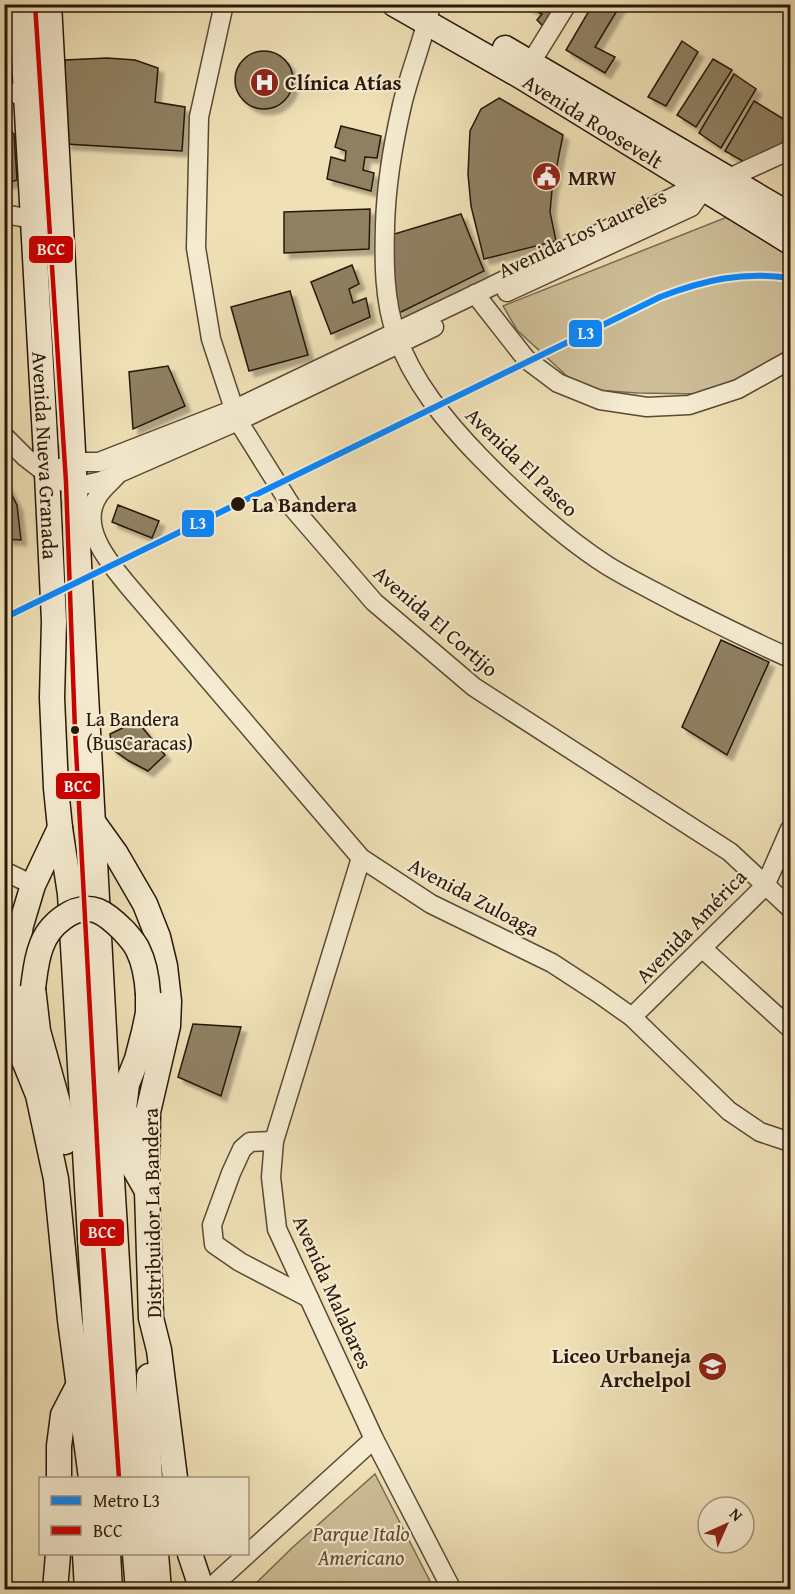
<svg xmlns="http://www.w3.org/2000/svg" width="795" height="1594" viewBox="0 0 795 1594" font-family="'Gentium Book Plus',serif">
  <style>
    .green { fill: #cdbe98; stroke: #7a6a50; stroke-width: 1.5 }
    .building { fill: #8f8062; stroke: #281708; stroke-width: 1.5; filter: url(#shadow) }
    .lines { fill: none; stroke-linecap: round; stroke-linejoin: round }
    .street-casing { stroke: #5a4934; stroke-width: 21 }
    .secondary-casing { stroke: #281708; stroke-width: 27 }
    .street { stroke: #f5ebd0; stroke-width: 18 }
    .secondary { stroke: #f5ebd0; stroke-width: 24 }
    .secondary-bridge-casing { stroke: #281708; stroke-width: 27; stroke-linecap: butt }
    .secondary-bridge { stroke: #f5ebd0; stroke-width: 24 }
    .bus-1-casing { stroke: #f5ebd0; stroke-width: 9 }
    .bus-1 { stroke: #cb0000; stroke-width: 4.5 }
    .metro-1-casing { stroke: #f5ebd0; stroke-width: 10 }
    .metro-1 { stroke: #0887ff; stroke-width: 6 }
    .stop-dot { fill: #281708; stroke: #f5ebd0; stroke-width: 2 }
    .labels { text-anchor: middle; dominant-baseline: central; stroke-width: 4.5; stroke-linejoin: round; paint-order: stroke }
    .bus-label { font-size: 20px; fill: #281708; stroke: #f5ebd0; text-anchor: start }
    .poi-label { font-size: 21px; font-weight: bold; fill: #281708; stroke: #f5ebd0; text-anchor: start }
    .street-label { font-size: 21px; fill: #281708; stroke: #f5ebd0 }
    .stop-label { font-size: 21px; font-weight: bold; fill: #281708; stroke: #f5ebd0; text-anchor: start }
    .park-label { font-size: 21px; font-style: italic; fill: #5a4933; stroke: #f5ebd0 }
    .line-badge { stroke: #f5ebd0; stroke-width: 2 }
    .badge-label { font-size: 16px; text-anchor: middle; font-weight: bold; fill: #fff }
  </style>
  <defs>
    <filter id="shadow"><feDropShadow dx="5.5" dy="5.5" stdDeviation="1.5" flood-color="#0004"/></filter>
  </defs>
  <rect width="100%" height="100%" fill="#efe0b6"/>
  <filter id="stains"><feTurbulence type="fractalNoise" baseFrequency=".00333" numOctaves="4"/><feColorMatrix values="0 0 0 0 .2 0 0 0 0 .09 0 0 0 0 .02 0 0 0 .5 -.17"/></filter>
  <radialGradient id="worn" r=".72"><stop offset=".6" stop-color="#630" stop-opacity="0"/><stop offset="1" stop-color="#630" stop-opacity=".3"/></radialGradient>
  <!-- green -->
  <g class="green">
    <path d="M727 217 790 255V358L774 370 702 394 637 393 596 390 568 377 517 330 503 306Z"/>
    <path d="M375 1474 434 1589H250L293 1547Z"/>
  </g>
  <!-- building -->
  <g class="building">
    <path d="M528 4H564L546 29 537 20 542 14 527 6Z"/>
    <path d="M593 4H621L595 47 615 57 605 73 566 50Z"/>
    <path d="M682 41 698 52 666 106 648 97Z"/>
    <circle cx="264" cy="80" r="29"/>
    <path d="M107 58 135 60 158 68 155 102 185 107 182 151 66 144 65 60Z"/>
    <path d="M713 59 732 70 696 127 677 115Z"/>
    <path d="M734 74 756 89 721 148 699 133Z"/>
    <path d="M499 98 563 135 552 190 550 212 556 241 484 259 471 206 468 174 470 131 481 109Z"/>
    <path d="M754 101 790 123V141L746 163 725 151Z"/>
    <path d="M4 125 14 134 17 180 4 184Z"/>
    <path d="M341 126 381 136 377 158 365 157 363 170 374 173 371 191 327 179 331 157 345 161 346 151 335 147Z"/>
    <path d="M370 209 369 249 284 253V212Z"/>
    <path d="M461 214 484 271 397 314 391 235Z"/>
    <path d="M352 265 359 284 349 289 353 303 366 298 370 317 331 334 311 282Z"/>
    <path d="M290 291 308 355 249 371 231 307Z"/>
    <path d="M168 366 185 406 133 429 129 372Z"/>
    <path d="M4 480 17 505 21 540 4 539Z"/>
    <path d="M118 505 159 521 152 538 112 522Z"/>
    <path d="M721 640 769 662 727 755 682 727Z"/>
    <path d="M137 721 165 755 148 771 129 761 112 749 110 734Z"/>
    <path d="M193 1024 241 1027 221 1096 178 1077Z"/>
  </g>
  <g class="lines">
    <defs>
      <g id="street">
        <path d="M224 4 199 117 196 248 211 339 238 421 292 507 374 602 474 687 730 852 790 908"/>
        <path d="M431 4C424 39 410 71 402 105 393 144 386 186 385 226 384 261 384 301 396 334 412 381 446 422 480 457 519 497 561 536 608 566 631 580 656 592 680 605 716 623 753 642 790 658"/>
        <path d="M525 72 567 4"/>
        <path d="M4 90 25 97"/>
        <path d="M4 214 21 217H32"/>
        <path d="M507 292 691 207 703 190"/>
        <path d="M475 294 526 359 558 383 600 400 647 407 689 405 738 389 790 360"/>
        <path d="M4 436 25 457 47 474 75 487 101 481 238 421 434 327"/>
        <path d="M47 474 74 462H99L235 409 486 289 681 193 703 190 790 150"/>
        <path d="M117 475C111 482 103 488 98 496 77 528 112 566 131 589L361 858 431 904 552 963 598 993 632 1017 729 1111 760 1132 790 1142"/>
        <path d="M361 858 274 1141 271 1177 277 1229 374 1439 452 1590"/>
        <path d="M4 871 33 885"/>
        <path d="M702 948 790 1028"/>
        <path d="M632 1017 765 886 790 829"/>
        <path d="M274 1141 250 1142 242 1149 231 1173 212 1225 214 1244 240 1262 309 1298"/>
        <path d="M208 1590 374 1439"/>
      </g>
      <g id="secondary">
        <path id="s1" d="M21 4 47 474 54 621 52 698 56 788 60 828 70 894 104 1478"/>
        <path d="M49 4 112 1179 130 1478"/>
        <path id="s2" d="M394 4 522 77 790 242"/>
        <path d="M505 48 790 215"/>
        <path d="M93 822 116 854 145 904 158 937 165 966 169 1001 168 1026 148 1112 147 1191 151 1318 159 1350 175 1478"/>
        <path d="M60 828 33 885 21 925 14 966 13 1005 17 1037 23 1058 38 1095 56 1179 70 1320 91 1478"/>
        <path d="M33 988 38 1031 58 1103 65 1142"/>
        <path d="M129 1117 130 1161 146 1189"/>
        <path d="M121 1133 127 1084 137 1059 144 1032 148 1013V994"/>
        <path d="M149 1376 148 1447 150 1478"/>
        <path d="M59 1478V1446L63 1415 78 1386"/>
        <path d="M85 1554 87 1590"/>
        <path d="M108 1554 110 1590"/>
        <path d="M135 1554 138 1590"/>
        <path d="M156 1554 159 1590"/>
        <path d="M190 1554 202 1590"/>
        <path d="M55 1590 58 1554"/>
      </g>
    </defs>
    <!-- street casing -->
    <use href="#street" class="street-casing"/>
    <!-- secondary casing -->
    <use href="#secondary" class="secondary-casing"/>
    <!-- street -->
    <use href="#street" class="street"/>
    <!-- secondary -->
    <use href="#secondary" class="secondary"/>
    <defs>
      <path id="secondary-bridge" d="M33 988C35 974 36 960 41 947 48 926 74 902 98 911 108 915 117 924 124 931 129 937 135 943 138 950 145 964 147 979 148 994"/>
    </defs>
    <!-- secondary-bridge casing -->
    <use href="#secondary-bridge" class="secondary-bridge-casing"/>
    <!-- secondary-bridge -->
    <use href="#secondary-bridge" class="secondary-bridge"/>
    <defs>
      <path id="bus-1" d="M35 4 66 482 75 731 101 1216 119 1478"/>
    </defs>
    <!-- bus-1 casing -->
    <use href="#bus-1" class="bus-1-casing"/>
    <!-- bus-1 -->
    <use href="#bus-1" class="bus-1"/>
    <defs>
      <path id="metro-1" d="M4 618 660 297C704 280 743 271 790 278"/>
    </defs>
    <!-- metro-1 casing -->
    <use href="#metro-1" class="metro-1-casing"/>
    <!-- metro-1 -->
    <use href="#metro-1" class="metro-1"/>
  </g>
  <!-- icons -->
  <defs>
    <symbol id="hospital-disc" viewBox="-11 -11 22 22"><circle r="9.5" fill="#8f2418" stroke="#f5ebd0"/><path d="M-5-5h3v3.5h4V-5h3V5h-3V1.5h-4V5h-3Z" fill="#fff"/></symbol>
    <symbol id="civic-disc" viewBox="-11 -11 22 22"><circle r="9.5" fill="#8f2418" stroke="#f5ebd0"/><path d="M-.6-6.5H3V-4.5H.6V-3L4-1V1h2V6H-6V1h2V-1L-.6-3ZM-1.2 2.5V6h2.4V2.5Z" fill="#fff"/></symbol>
    <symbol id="school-disc" viewBox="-11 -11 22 22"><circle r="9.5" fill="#8f2418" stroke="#f5ebd0"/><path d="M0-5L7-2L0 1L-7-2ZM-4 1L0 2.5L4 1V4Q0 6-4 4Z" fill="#fff"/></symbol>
  </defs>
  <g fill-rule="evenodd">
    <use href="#hospital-disc" x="248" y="66" width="33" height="33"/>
    <use href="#civic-disc" x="530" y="160" width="33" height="33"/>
    <use href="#school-disc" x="696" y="1350" width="33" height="33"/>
  </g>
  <!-- markers -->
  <g class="stop-dot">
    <circle cx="238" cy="504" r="8"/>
    <circle cx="75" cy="730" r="5"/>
  </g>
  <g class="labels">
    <!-- bus labels -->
    <g class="bus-label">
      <text x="86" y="718">La Bandera<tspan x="86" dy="24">(BusCaracas)</tspan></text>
    </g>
    <!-- poi labels -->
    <g class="poi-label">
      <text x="285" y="82">Clínica Atías</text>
      <text x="568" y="177">MRW</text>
      <text x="691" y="1355" text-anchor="end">Liceo Urbaneja<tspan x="691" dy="24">Archelpol</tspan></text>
    </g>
    <!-- street labels -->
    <g class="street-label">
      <text stroke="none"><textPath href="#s2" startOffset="231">Avenida Roosevelt</textPath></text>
      <text transform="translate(582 233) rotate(-25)">Avenida Los Laureles</text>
      <text stroke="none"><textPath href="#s1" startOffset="452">Avenida Nueva Granada</textPath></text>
      <text transform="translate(522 462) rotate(44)">Avenida El Paseo</text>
      <text transform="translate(436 621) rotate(41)">Avenida El Cortijo</text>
      <text transform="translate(474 897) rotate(28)">Avenida Zuloaga</text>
      <text transform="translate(691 926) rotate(-46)">Avenida América</text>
      <text transform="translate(152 1213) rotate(-91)">Distribuidor La Bandera</text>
      <text transform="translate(333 1292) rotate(66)">Avenida Malabares</text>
    </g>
    <!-- stop labels -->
    <g class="stop-label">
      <text x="252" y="504">La Bandera</text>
    </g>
    <!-- park labels -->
    <g class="park-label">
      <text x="361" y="1533">Parque Italo<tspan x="361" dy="24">Americano</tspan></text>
    </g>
  </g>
  <g class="line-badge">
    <rect x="28" y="235" width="46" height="29" rx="6" fill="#cb0000"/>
    <rect x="568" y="319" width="35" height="29" rx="6" fill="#0887ff"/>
    <rect x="181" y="509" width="34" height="29" rx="6" fill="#0887ff"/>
    <rect x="55" y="772" width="46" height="28" rx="6" fill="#cb0000"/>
    <rect x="79" y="1218" width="46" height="29" rx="6" fill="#cb0000"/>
  </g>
  <g class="badge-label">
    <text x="51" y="255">BCC</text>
    <text x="586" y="339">L3</text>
    <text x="198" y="529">L3</text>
    <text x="78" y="792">BCC</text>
    <text x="102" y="1238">BCC</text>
  </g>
  <!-- margin -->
  <rect width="795" height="1594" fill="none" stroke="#efe0b6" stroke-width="24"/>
  <rect x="6" y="6" width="783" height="1582" fill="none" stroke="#281708" stroke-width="3"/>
  <rect x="12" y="12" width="771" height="1570" fill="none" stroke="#281708" stroke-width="1.5"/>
  <!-- legend -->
  <rect x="39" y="1477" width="210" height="78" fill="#f5ebd0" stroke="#a39680" stroke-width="1.5"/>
  <rect x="51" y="1496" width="30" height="9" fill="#0887ff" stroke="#a39680" stroke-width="1.5"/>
  <text x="93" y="1507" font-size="18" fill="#281708">Metro L3</text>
  <rect x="51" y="1526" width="30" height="9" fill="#cb0000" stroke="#a39680" stroke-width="1.5"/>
  <text x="93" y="1537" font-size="18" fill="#281708">BCC</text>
  <!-- north arrow -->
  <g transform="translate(726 1525) rotate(45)"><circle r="28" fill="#f5ebd0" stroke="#a39680" stroke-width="1.5"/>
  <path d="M0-4.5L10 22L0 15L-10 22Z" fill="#8f2418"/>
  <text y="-9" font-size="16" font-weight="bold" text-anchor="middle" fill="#281708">N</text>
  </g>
  <rect width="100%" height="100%" filter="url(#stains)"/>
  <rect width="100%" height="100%" fill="url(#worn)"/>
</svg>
